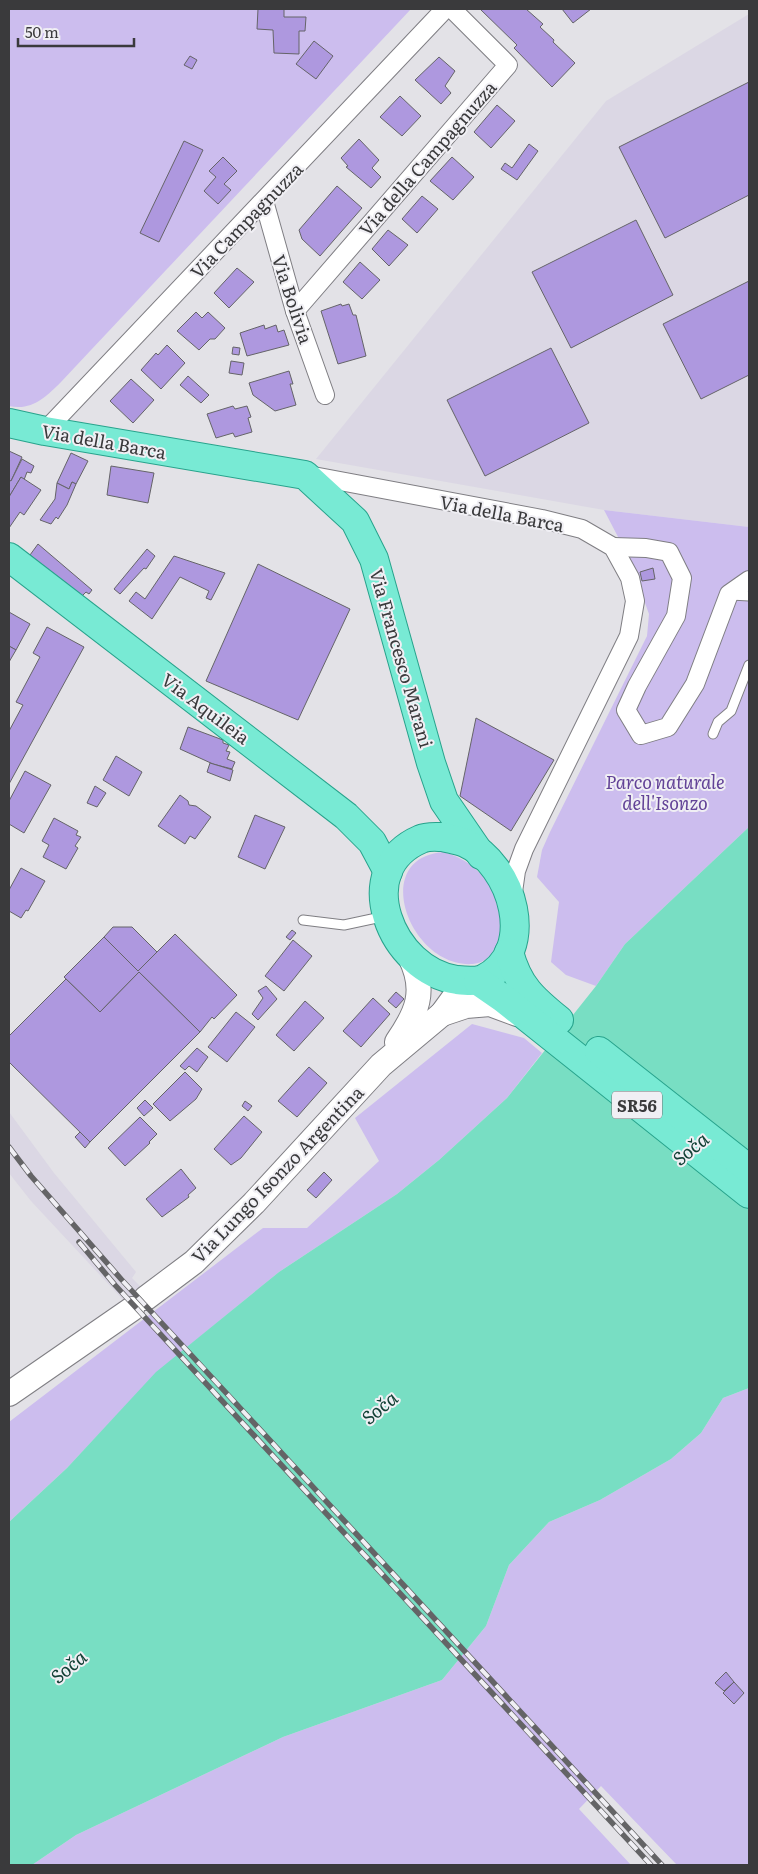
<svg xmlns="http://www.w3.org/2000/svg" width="758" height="1874" viewBox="0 0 758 1874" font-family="Literata,serif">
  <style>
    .built { fill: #dbd7e4 }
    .green { fill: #ccbdee }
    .water { fill: #78dec3 }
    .building { fill: #ae98df; stroke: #656468 }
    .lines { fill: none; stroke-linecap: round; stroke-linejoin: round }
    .lane-casing { stroke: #7f7e83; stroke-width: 11 }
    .street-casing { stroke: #7f7e83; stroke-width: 20 }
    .secondary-casing { stroke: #7f7e83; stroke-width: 26 }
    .primary-casing { stroke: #28a38c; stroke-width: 30 }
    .lane { stroke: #fff; stroke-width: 9 }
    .street { stroke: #fff; stroke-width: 18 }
    .secondary { stroke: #fff; stroke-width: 24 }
    .primary { stroke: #78ead4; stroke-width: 28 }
    .rail-casing { stroke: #646466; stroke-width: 5.5 }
    .rail { stroke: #f0eff4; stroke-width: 4; stroke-dasharray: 11; stroke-linecap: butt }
    .labels { text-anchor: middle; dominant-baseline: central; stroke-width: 4; stroke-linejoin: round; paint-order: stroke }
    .shield { fill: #f0eff4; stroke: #717073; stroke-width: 1 }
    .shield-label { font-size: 16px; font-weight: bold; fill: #3a3a3c }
    .street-label { font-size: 18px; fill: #3a3a3c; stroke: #f0eff4 }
    .park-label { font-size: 18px; font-style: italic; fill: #624297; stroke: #f0eff4 }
    .water-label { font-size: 19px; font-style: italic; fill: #134136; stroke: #f0eff4 }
  </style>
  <rect width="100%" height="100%" fill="#e3e2e7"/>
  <!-- built -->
  <g class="built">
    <path d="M749 14V527L604 510 316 459 606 101Z"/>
    <path d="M9 1112 54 1173 136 1272 132 1278 144 1290 127 1304 31 1201 9 1173Z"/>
  </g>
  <!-- green -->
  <g class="green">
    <path d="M9 9H411L61 382C46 397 32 411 9 406Z"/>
    <path d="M604 510 749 527V827L625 944 596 986 566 975 551 962 559 902 537 877 542 850 550 832 647 636 649 614 628 556Z"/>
    <path d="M444 852C484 863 513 905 496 946 492 956 484 963 473 964 410 969 368 857 444 852Z"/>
    <path d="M472 1024 524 1038 542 1053 507 1098 439 1160 397 1194 279 1272 157 1372 67 1468 9 1522V1422L263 1228H307L379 1161 355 1118Z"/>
    <path d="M749 1388V1865H677L601 1786 579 1809 631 1865H32L76 1835 283 1737 442 1680 486 1626 509 1565 549 1522 600 1500 671 1459 701 1433 723 1398Z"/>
  </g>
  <!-- water -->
  <path class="water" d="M749 827V1388L723 1398 701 1433 671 1459 600 1500 549 1522 509 1565 486 1626 442 1680 283 1737 76 1835 32 1865H9V1522L67 1468 156 1372 279 1272 397 1194 439 1160 507 1098 596 986 625 944Z"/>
  <!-- building -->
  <g class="building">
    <path d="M258 9H284V17H306L305 31H299V54L274 53 273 30 257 29Z"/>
    <path d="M480 9H526L543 24 540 27 554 40 553 42 575 63 552 87 514 48 517 45Z"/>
    <path d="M562 9H591L573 23Z"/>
    <path d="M314 41 333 56 316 79 296 64Z"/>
    <path d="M190 56 197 60 192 69 184 65Z"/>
    <path d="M439 57 455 71 445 86 451 93 441 104 415 80Z"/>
    <path d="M749 82V195L665 238 619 147Z"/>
    <path d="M400 96 421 116 402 136 380 117Z"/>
    <path d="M497 105 515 121 491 148 474 132Z"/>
    <path d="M359 139 379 160 372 168 381 177 371 188 346 167 348 166 341 158Z"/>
    <path d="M184 141 203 150 159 242 140 233Z"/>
    <path d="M529 144 538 151 517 180 501 169 505 163 512 168Z"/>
    <path d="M223 157 237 171 224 184 231 190 218 204 204 191 216 177 209 171Z"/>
    <path d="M452 157 474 177 453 200 430 181Z"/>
    <path d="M337 186 362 208 320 256 302 239 299 230Z"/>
    <path d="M422 196 438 209 417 233 402 219Z"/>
    <path d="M636 220 673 295 571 348 532 272Z"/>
    <path d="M388 230 408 245 389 266 372 249Z"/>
    <path d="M360 262 380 280 362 299 343 282Z"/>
    <path d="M237 268 254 282 229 308 214 293Z"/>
    <path d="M749 281V375L701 399 663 324Z"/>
    <path d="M341 304 342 306 349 304 353 315H356L366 356 338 364 321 311Z"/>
    <path d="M196 312 202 318 208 312 225 328 215 339H210L199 350 177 331Z"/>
    <path d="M264 325 265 329 276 325 278 332 284 330 289 345 247 356 240 333Z"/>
    <path d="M167 345 185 363 161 389 141 370 156 353 158 355Z"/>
    <path d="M233 347 240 348 239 355 232 354Z"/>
    <path d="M551 348 589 423 485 476 447 400Z"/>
    <path d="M231 361 244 363 242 375 229 373Z"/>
    <path d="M289 371 293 384H290L296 405 275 411 253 395 249 383Z"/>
    <path d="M188 376 209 395 201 403 180 385Z"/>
    <path d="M131 379 154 400 133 423 110 401Z"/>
    <path d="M233 406 235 409 247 406 251 417 248 418 252 432 235 437 233 433 216 438 207 414Z"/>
    <path d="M9 451 22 457 11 481 9 480Z"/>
    <path d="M71 453 88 461 76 484 72 482 69 489 57 483Z"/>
    <path d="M22 459 34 466 31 473 27 472 24 480 21 477 9 497V480L11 481Z"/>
    <path d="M111 466 154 473 148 503 107 495Z"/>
    <path d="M21 477 41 490 24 515 20 512 9 528V497Z"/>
    <path d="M72 482 76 484 67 505 58 519 56 517 51 524 40 520 55 499 57 483 69 489Z"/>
    <path d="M38 544 92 590 89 594 86 592 81 597 30 555Z"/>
    <path d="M147 549 155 556 146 569 144 568 120 594 114 589Z"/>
    <path d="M174 556 225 573 211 600 206 598 209 591 180 577 152 619 129 601 136 592 145 599Z"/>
    <path d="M258 564 350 609 298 720 206 681Z"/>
    <path d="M653 568 655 579 642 581 640 572Z"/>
    <path d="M9 612 30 624 16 650 9 646Z"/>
    <path d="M47 627 84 647 9 784V731L23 705 16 702 40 657 33 653Z"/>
    <path d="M9 646 16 650 9 662Z"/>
    <path d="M476 718 554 760 511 831 460 796Z"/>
    <path d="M188 727 223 740V743L229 745 226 751 230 752 227 759 235 762 232 769 213 764 180 749Z"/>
    <path d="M116 756 142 772 129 796 103 780Z"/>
    <path d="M210 763 233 770 230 781 207 772Z"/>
    <path d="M25 771 51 785 24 833 9 824V801Z"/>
    <path d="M95 786 106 793 97 807 87 803Z"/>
    <path d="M180 795 188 801 189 805 196 806 211 817 195 839 190 836 185 844 158 826Z"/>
    <path d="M255 815 285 827 265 869 238 857Z"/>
    <path d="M54 818 78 831 76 835 81 837 75 846 78 848 66 869 43 857 49 845 42 841Z"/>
    <path d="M21 868 45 881 28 911 26 910 21 918 9 911V890Z"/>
    <path d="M113 927H132L157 952 138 971 104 937Z"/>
    <path d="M292 930 296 933 290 940 286 937Z"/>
    <path d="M175 934 237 995 214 1019 212 1017 200 1032 139 972 100 1012 64 977 104 937 138 971Z"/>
    <path d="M293 940 312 956 284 991 265 976Z"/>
    <path d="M139 972 200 1032 90 1142 9 1062V1036L66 979 100 1012Z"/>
    <path d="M266 986 277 999 258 1020 252 1014 263 998 258 991Z"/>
    <path d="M396 992 404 999 396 1008 388 1001Z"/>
    <path d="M373 998 390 1014 361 1047 343 1031Z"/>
    <path d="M305 1001 324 1018 294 1051 276 1035Z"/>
    <path d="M236 1012 255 1027 227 1062 208 1047Z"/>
    <path d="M197 1048 208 1057 197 1072 189 1066 185 1070 180 1066Z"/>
    <path d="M309 1067 327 1083 297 1117 278 1101Z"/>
    <path d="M185 1072 202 1089 196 1099 170 1121 153 1104Z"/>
    <path d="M145 1100 153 1108 144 1116 137 1108Z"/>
    <path d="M245 1101 252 1106 248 1111 242 1106Z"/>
    <path d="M244 1116 262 1132 241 1158 231 1165 214 1149Z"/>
    <path d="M140 1117 157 1134 149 1142 150 1143 125 1166 108 1148Z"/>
    <path d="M80 1132 90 1142 85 1148 75 1137Z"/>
    <path d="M181 1169 196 1188 188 1195 189 1197 162 1217 146 1199Z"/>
    <path d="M324 1172 332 1180 316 1198 307 1190Z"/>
    <path d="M726 1672 734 1682 724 1691 715 1683Z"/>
    <path d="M734 1682 744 1693 734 1704 723 1693Z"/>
  </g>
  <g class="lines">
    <defs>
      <g id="lane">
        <path d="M731 595 749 596"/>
        <path d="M713 734 718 722 731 711 749 665"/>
        <path d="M303 920 344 925 386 916"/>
      </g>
      <g id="street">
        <path d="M264 201 295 311 325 395"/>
        <path d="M295 311 508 65 452 9"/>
        <path d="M45 431 445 9"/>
        <path d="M308 475 542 519 582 529 613 547 630 578 635 601 629 636 524 849 516 871 512 899"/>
        <path d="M613 547 646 548 669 552 682 578 676 616 637 686 626 710 641 735 668 727 695 684 729 594 749 580"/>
      </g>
      <g id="secondary">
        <path d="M442 1014 466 1006 490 1004 517 1014"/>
        <path d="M397 1042C417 1013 427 991 410 957"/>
        <path d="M146 1298 194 1262 254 1203 381 1065 442 1014 466 981"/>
        <path d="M9 1394 132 1309"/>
      </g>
      <g id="primary">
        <path d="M9 423 45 431 305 475 355 521 374 559 431 763 444 801 481 855"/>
        <path d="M9 557 346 816 372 842 388 872"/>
        <path d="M443 837C450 839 458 840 465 843 513 864 539 952 483 979 475 982 466 981 457 980 391 971 350 869 421 839 427 836 436 837 443 837Z"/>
        <path d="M509 952C518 986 533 999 559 1020"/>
        <path d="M478 981 504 999 749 1194"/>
        <path d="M599 1051 749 1169"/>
      </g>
    </defs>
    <!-- lane casing -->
    <use href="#lane" class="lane-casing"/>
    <!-- street casing -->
    <use href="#street" class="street-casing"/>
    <!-- secondary casing -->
    <use href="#secondary" class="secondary-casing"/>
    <!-- primary casing -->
    <use href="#primary" class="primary-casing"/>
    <!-- lane -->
    <use href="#lane" class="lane"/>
    <!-- street -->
    <use href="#street" class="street"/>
    <!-- secondary -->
    <use href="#secondary" class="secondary"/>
    <!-- primary -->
    <use href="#primary" class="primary"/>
    <defs>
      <g id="rail">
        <path d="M9 1147 31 1176 121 1279 662 1865"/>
        <path d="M79 1242 115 1285 651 1865"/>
      </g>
    </defs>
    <!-- rail casing -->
    <use href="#rail" class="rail-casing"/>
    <!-- rail -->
    <use href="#rail" class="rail"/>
  </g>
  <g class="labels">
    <!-- shield labels -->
    <rect class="shield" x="612" y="1091.5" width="50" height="27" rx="4"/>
    <g class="shield-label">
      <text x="637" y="1105">SR56</text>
    </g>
    <!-- street labels -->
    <g class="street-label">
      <text transform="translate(427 158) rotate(-49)">Via della Campagnuzza</text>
      <text transform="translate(246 220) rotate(-46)">Via Campagnuzza</text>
      <text transform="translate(293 299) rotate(72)">Via Bolivia</text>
      <text transform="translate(104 441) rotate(10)">Via della Barca</text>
      <text transform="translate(502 513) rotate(11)">Via della Barca</text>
      <text transform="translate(402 658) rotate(74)">Via Francesco Marani</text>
      <text transform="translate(206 708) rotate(37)">Via Aquileia</text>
      <text transform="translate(277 1174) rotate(-46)">Via Lungo Isonzo Argentina</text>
    </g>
    <!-- park labels -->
    <g class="park-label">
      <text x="665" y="781">Parco naturale<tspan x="665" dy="21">dell'Isonzo</tspan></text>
    </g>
    <!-- water labels -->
    <g class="water-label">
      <text transform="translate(690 1148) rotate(-40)">Soča</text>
      <text transform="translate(379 1407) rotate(-40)">Soča</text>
      <text transform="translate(68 1666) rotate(-40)">Soča</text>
    </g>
  </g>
  <!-- border -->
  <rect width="758" height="1874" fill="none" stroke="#3a3a3c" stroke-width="20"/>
  <!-- scale -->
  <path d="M18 38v8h116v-8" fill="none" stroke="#3a3a3c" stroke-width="2.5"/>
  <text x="25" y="38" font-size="15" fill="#3a3a3c" stroke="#f0eff4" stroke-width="4" paint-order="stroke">50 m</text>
</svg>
